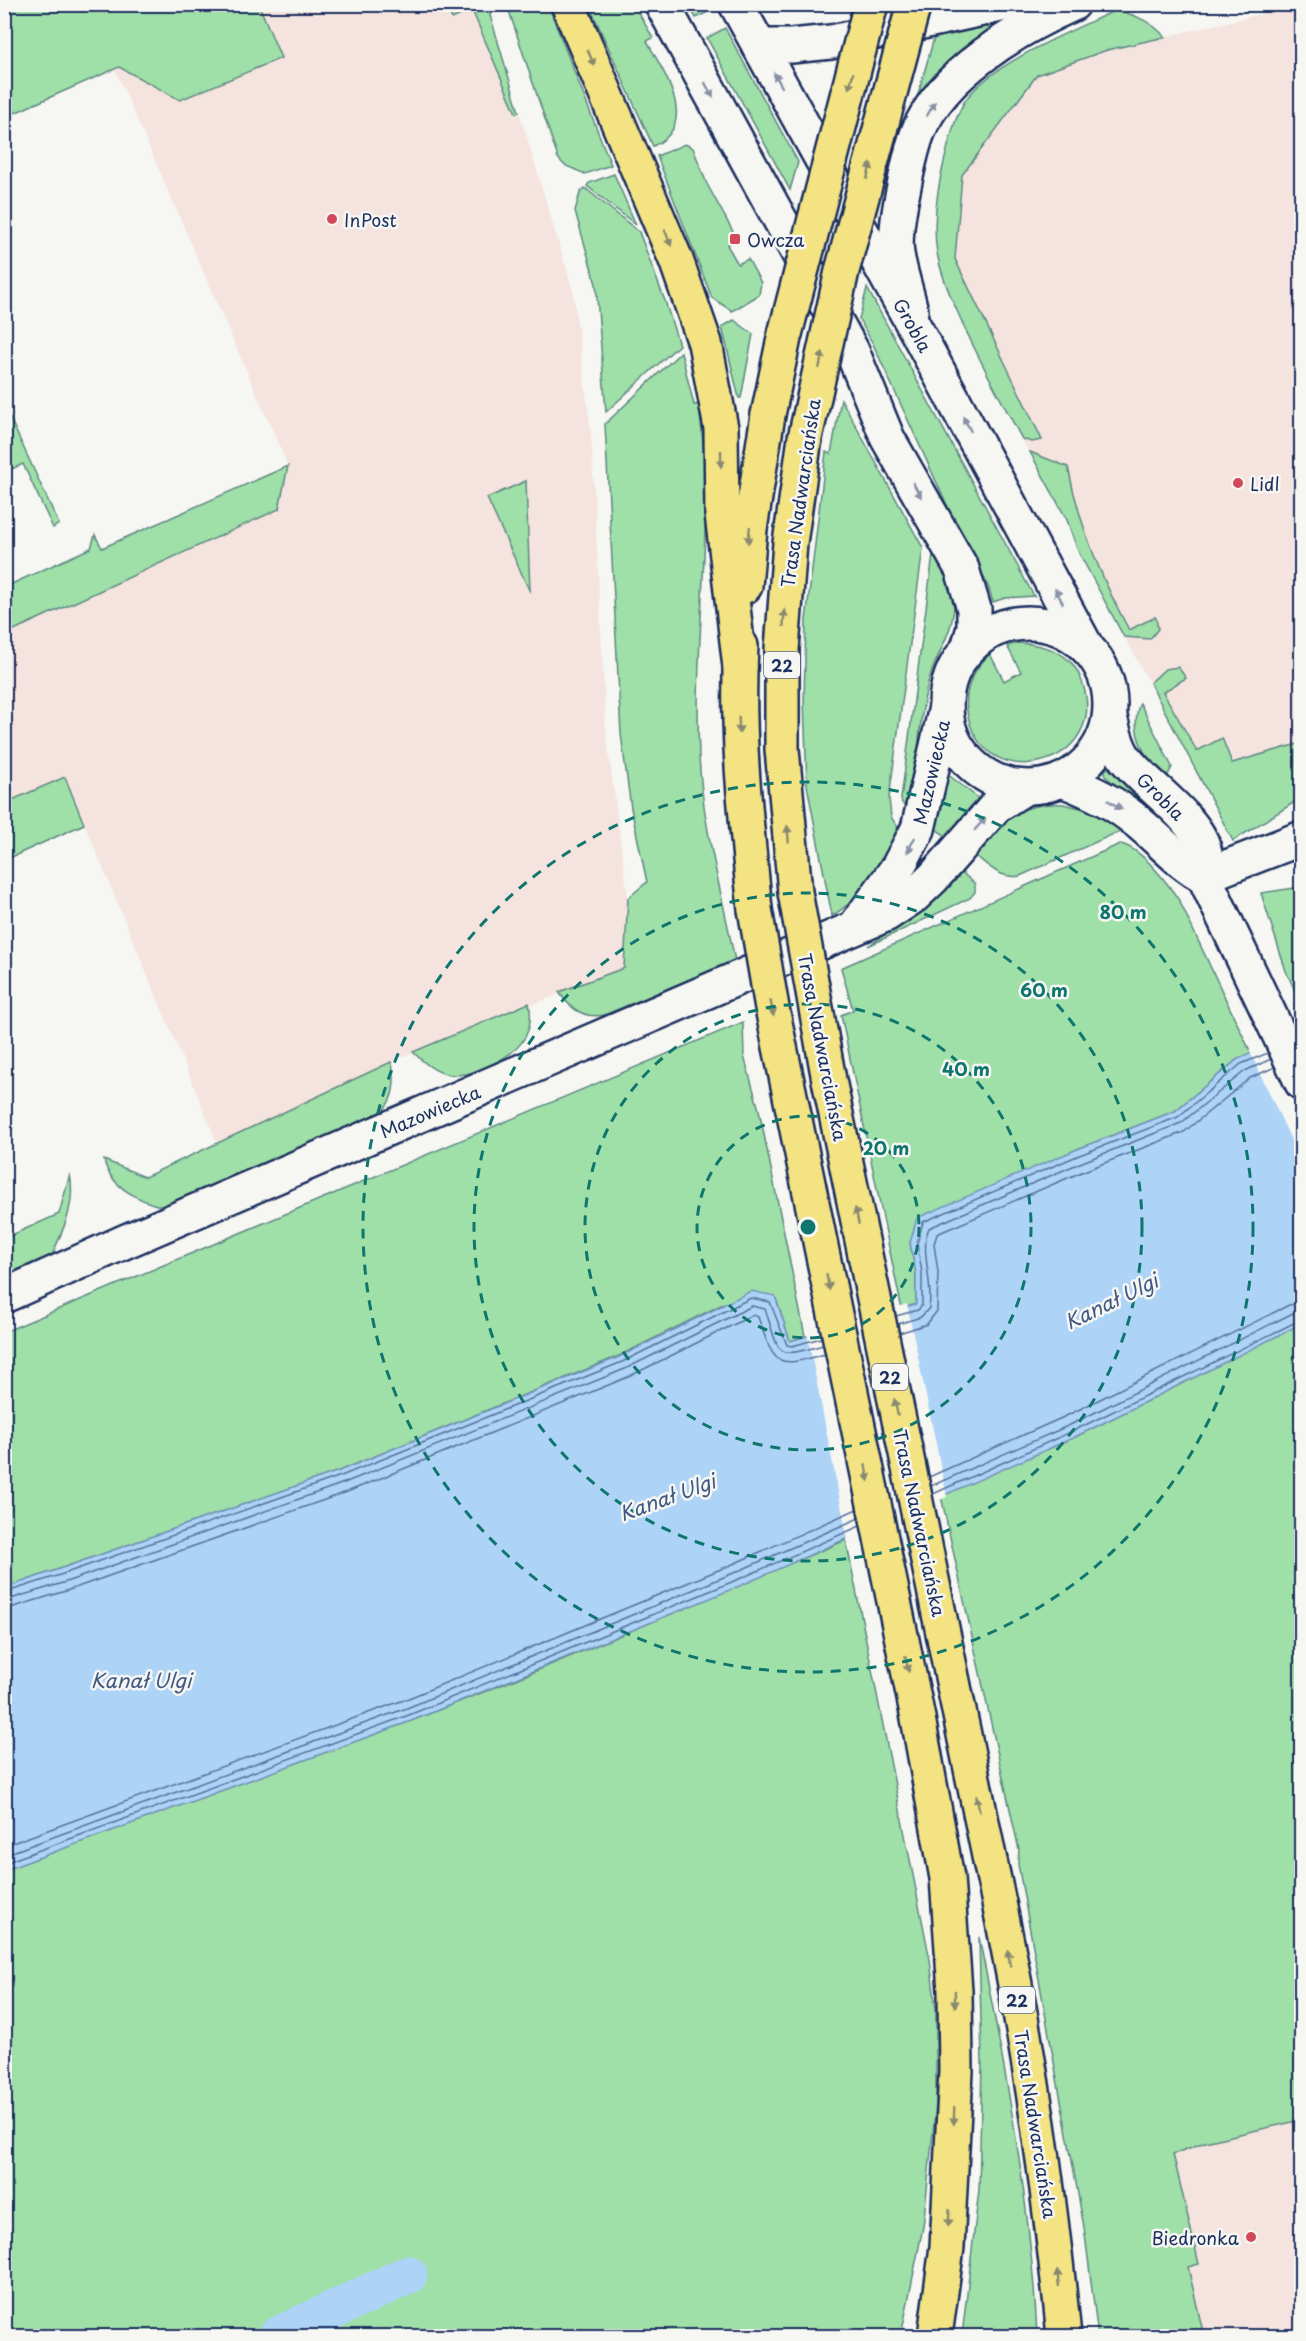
<svg xmlns="http://www.w3.org/2000/svg" width="1306" height="2341" viewBox="0 0 1306 2341" font-family="'Playpen Sans',sans-serif">
  <style>
    .built { fill: #f4e3de }
    .green { fill: #9fdfa8; stroke: #5d8783; stroke-width: 1.5 }
    .water { fill: #add3f6; stroke: #7391b9; stroke-width: 1.5 }
    .pier { fill: #f6f6f2 }
    .lines { fill: none; stroke-linecap: round; stroke-linejoin: round }
    .shore { stroke: #55719b; stroke-width: 1.5 }
    .canal { stroke: #add3f6; stroke-width: 39 }
    .minor-casing { stroke: #1b2f5e; stroke-width: 38 }
    .secondary-casing { stroke: #1b2f5e; stroke-width: 38 }
    .primary-casing { stroke: #1b2f5e; stroke-width: 38 }
    .minor { stroke: #f6f6f2; stroke-width: 33 }
    .secondary { stroke: #f6f6f2; stroke-width: 33 }
    .primary { stroke: #f4e382; stroke-width: 33 }
    .primary-bridge-casing { stroke: #1b2f5e; stroke-width: 38; stroke-linecap: butt }
    .primary-bridge { stroke: #f4e382; stroke-width: 33 }
    .oneway { fill: #888970 }
    .oneway2 { fill: #8892a8 }
    .ring { fill: none; stroke: #0f766e; stroke-width: 3; stroke-dasharray: 10 8 }
    .poi-dot { fill: #d1495b; stroke: #f6f6f2; stroke-width: 2 }
    .labels { text-anchor: middle; dominant-baseline: central; stroke-width: 5; stroke-linejoin: round; paint-order: stroke }
    .shield { fill: #f6f6f2; stroke: #5d6b8a; stroke-width: 1.5 }
    .shield-label { font-size: 16px; font-weight: bold; fill: #1b2f5e }
    .poi-label { font-size: 18px; fill: #1b2f5e; stroke: #f6f6f2; text-anchor: start }
    .street-label { font-size: 18px; fill: #1b2f5e; stroke: #f6f6f2 }
    .water-label { font-size: 20px; font-style: italic; fill: #405884; stroke: #f6f6f2 }
    .centre { fill: #0f766e; stroke: #f6f6f2; stroke-width: 3 }
    .ring-label { font-size: 18px; text-anchor: middle; font-weight: bold; fill: #0f766e; stroke: #f6f6f2; stroke-width: 5; stroke-linejoin: round; paint-order: stroke }
  </style>
  <rect width="100%" height="100%" fill="#f6f6f2"/>
  <filter id="ink" filterUnits="userSpaceOnUse"><feTurbulence type="fractalNoise" baseFrequency=".0167" numOctaves="2"/><feDisplacementMap in="SourceGraphic" scale="12" xChannelSelector="R" yChannelSelector="G"/><feConvolveMatrix kernelMatrix="1 2 1 2 8 2 1 2 1" color-interpolation-filters="sRGB"/></filter>
  <g filter="url(#ink)">
    <!-- built -->
    <g class="built">
      <path d="M258 5H487L573 291 591 433 606 732 628 898 624 968 413 1052 218 1144 65 777 5 803 4 634 201 545 288 466 115 69Z"/>
      <path d="M1301 5V762L1209 793 1078 551 1067 520 1022 439 1032 442 955 259 962 175 1037 75 1107 50Z"/>
      <path d="M1301 2120V2336H1202L1204 2335 1188 2266 1199 2264 1173 2154 1205 2142Z"/>
    </g>
    <!-- green -->
    <g class="green">
      <path d="M5 4 259 5 281 58 180 100 119 67 5 117Z"/>
      <path d="M446 5H487L519 112 516 113 472 10 452 19Z"/>
      <path d="M507 5H548L611 165 585 174 564 165 558 158Z"/>
      <path d="M589 5H634L653 38 647 41C663 72 701 125 653 146Z"/>
      <path d="M689 5H712L714 9 696 18Z"/>
      <path d="M1116 10C1135 15 1151 21 1165 37L1107 50 1037 75 962 175 955 259 1042 440 1032 442 1022 439C1000 398 977 357 958 313 949 294 941 274 937 253 932 221 937 189 945 158 950 139 955 115 967 98 994 62 1074 30 1116 10Z"/>
      <path d="M997 24V27L913 112 934 38Z"/>
      <path d="M725 28 798 162 790 190 707 38Z"/>
      <path d="M685 144 693 148 707 184 737 239 727 245 738 264 748 259 761 283 759 295 732 311 712 298 657 156Z"/>
      <path d="M614 174 636 225 587 186 589 183Z"/>
      <path d="M585 188 639 232 665 301 679 345 606 412 596 284 575 211 580 193Z"/>
      <path d="M867 288 1024 578 1034 596 1005 598 993 602 988 586 953 518 873 344 859 319Z"/>
      <path d="M734 320 753 334 741 398H739L722 327Z"/>
      <path d="M681 352 694 405 699 404C702 434 706 465 706 495 705 581 695 668 699 755 702 824 722 893 735 961L604 1015C584 1019 570 1009 559 992L624 968 628 898 647 882 631 808 621 734 605 424Z"/>
      <path d="M841 399 923 548 889 798 891 817 901 832C880 869 869 892 832 916L807 785 804 701 806 620 826 452 831 454Z"/>
      <path d="M8 414 59 524 53 528 23 464 5 472V416Z"/>
      <path d="M1030 452 1068 467C1079 524 1101 578 1129 630L1155 617 1156 618 1158 629 1150 639 1124 637 1078 551 1067 520Z"/>
      <path d="M288 466 279 509 5 634V587L91 548 95 535 102 548Z"/>
      <path d="M526 481 530 592 487 498Z"/>
      <path d="M934 547C944 563 954 585 954 604 954 634 933 658 927 687 917 728 919 770 909 811L902 803 901 799Z"/>
      <path d="M1018 643C1044 644 1071 652 1081 679 1116 766 979 801 967 710 964 688 974 669 990 654L1004 681 1021 672 1007 646Z"/>
      <path d="M1178 667 1186 678 1163 692 1197 751 1222 738 1232 763 1301 743V798L1233 841 1150 683 1165 669Z"/>
      <path d="M1140 703 1172 767 1165 781C1146 760 1128 732 1140 703Z"/>
      <path d="M1108 768 1148 802 1143 808 1105 776V770Z"/>
      <path d="M946 773 978 798 960 819 948 837 935 829Z"/>
      <path d="M65 777 84 824 5 860V803Z"/>
      <path d="M1063 804 1098 812 1125 829 1020 876C1000 880 987 864 972 853 997 821 1020 802 1063 804Z"/>
      <path d="M1120 844C1141 847 1169 885 1180 902L1251 1053 1238 1059 1175 1111 1075 1150 910 1243 916 1273V1304L902 1310 841 1015 853 1010 841 968Z"/>
      <path d="M959 870 975 884V892L970 898 868 946 921 910Z"/>
      <path d="M1301 887H1302L1301 1004 1286 971 1261 893Z"/>
      <path d="M529 1003C536 1036 516 1054 488 1066 475 1072 462 1077 447 1074 434 1072 422 1061 413 1052Z"/>
      <path d="M743 1022 744 1056 759 1110 805 1336 790 1341 775 1296 725 1303 619 1356 339 1471 5 1588 4 1332Z"/>
      <path d="M391 1062C396 1074 395 1094 387 1105 382 1113 370 1117 362 1122L164 1207C139 1201 110 1187 104 1160L145 1177Z"/>
      <path d="M70 1174C76 1204 64 1228 52 1255L5 1275V1238L59 1214Z"/>
      <path d="M1301 1324V2120L1205 2142 1173 2154 1199 2264 1188 2267 1204 2336H1098L1084 2227 1018 1864 1019 1850 941 1496 1075 1437Z"/>
      <path d="M846 1540 930 1960 936 2010V2104L923 2227 901 2336H5V1870L411 1721 519 1678Z"/>
      <path d="M979 1937C1005 2068 1031 2202 1037 2336H962L979 2190 982 2063Z"/>
    </g>
    <!-- water -->
    <path class="water" d="M1301 1032V1324L1075 1437 742 1585 411 1721 5 1870V1588L339 1471 619 1357 751 1291 775 1296 790 1341 916 1304V1273L910 1243 917 1218 1075 1150 1175 1111 1238 1059Z"/>
    <!-- pier -->
    <g class="pier">
      <path d="M1302 1029 1301 1161 1249 1050Z"/>
      <path d="M907 1304 947 1497 848 1541 807 1333Z"/>
    </g>
    <g class="lines">
      <!-- shore -->
      <g class="shore">
        <path d="M896 1316 918 1310 922 1305V1273L917 1243 923 1222 1077 1156 1178 1117 1241 1064 1268 1053"/>
        <path d="M898 1324 921 1317 929 1308C934 1282 919 1250 929 1228L1080 1163 1181 1123 1245 1071 1271 1059"/>
        <path d="M899 1333 927 1324 937 1311 938 1272 934 1244 937 1234 1084 1171 1184 1132 1250 1078 1275 1067"/>
        <path d="M929 1477 1066 1416 1289 1305 1302 1303"/>
        <path d="M931 1486 1070 1425 1293 1313 1302 1312"/>
        <path d="M933 1494 1073 1431 1302 1319"/>
        <path d="M4 1593 63 1574 341 1476 622 1362 751 1298 770 1302 787 1345 792 1346 821 1338"/>
        <path d="M4 1601 66 1582 344 1483 625 1369 752 1306 765 1309C781 1354 772 1360 823 1345"/>
        <path d="M4 1610 69 1590 347 1492 628 1377 753 1315 758 1317C775 1365 774 1369 825 1354"/>
        <path d="M4 1846 404 1700 733 1564 857 1509"/>
        <path d="M4 1855 407 1708 736 1572 859 1518"/>
        <path d="M4 1863 409 1715 739 1579 860 1526"/>
      </g>
      <!-- canal -->
      <path class="canal" d="M278 2336 408 2275"/>
      <defs>
        <g id="minor">
          <path d="M759 46H791L831 42 1006 4"/>
          <path d="M911 311C907 292 900 273 897 254 894 235 900 205 904 186 908 168 911 150 918 132 942 73 1017 29 1073 4"/>
          <path d="M1204 876 1302 838"/>
          <path d="M857 924 898 867 918 829 946 707"/>
          <path d="M4 1296 124 1242 887 914 914 896 933 878 996 806 1024 788"/>
        </g>
        <g id="secondary">
          <path d="M662 4 852 351 888 439 962 569 974 609V628L968 648"/>
          <path d="M736 4 915 328 1087 648"/>
          <circle cx="1028" cy="705" r="82"/>
          <path d="M1110 717C1113 731 1116 744 1124 757 1144 785 1199 818 1205 853 1207 861 1205 868 1204 876L1302 1083"/>
          <path d="M1062 780C1091 791 1116 803 1139 823 1161 841 1179 863 1204 876"/>
        </g>
        <g id="primary">
          <path d="M568 4 676 260 705 343 721 428 722 514 740 667"/>
          <path d="M745 586 750 529 768 415"/>
          <path d="M741 646C736 737 746 819 755 909"/>
          <path d="M795 892 782 749V649L790 543 805 438"/>
          <path d="M990 1861C1025 2018 1048 2177 1064 2336"/>
          <path d="M935 2336 947 2247 956 2071 955 1991 947 1878"/>
        </g>
      </defs>
      <!-- minor casing -->
      <use href="#minor" class="minor-casing"/>
      <!-- secondary casing -->
      <use href="#secondary" class="secondary-casing"/>
      <!-- primary casing -->
      <use href="#primary" class="primary-casing"/>
      <!-- minor -->
      <use href="#minor" class="minor"/>
      <!-- secondary -->
      <use href="#secondary" class="secondary"/>
      <!-- primary -->
      <use href="#primary" class="primary"/>
      <defs>
        <g id="primary-bridge">
          <path d="M768 415 784 338 871 4"/>
          <path d="M805 438 842 271 914 4"/>
          <path d="M795 892 829 1080 990 1861"/>
          <path d="M755 909 772 1008 918 1718 947 1878"/>
        </g>
      </defs>
      <!-- primary-bridge casing -->
      <use href="#primary-bridge" class="primary-bridge-casing"/>
      <!-- primary-bridge -->
      <use href="#primary-bridge" class="primary-bridge"/>
    </g>
    <!-- one-way arrows -->
    <defs><path id="oneway-solid" d="M-6-.8H1V-3.2L6.5 0L1 3.2V.8H-6Z" transform="scale(1.5)"/></defs>
    <g class="oneway">
      <use href="#oneway-solid" transform="translate(591 58) rotate(67)"/>
      <use href="#oneway-solid" transform="translate(851 81) rotate(105)"/>
      <use href="#oneway-solid" transform="translate(869 171) rotate(-75)"/>
      <use href="#oneway-solid" transform="translate(668 238) rotate(68)"/>
      <use href="#oneway-solid" transform="translate(821 360) rotate(-78)"/>
      <use href="#oneway-solid" transform="translate(721 459) rotate(90)"/>
      <use href="#oneway-solid" transform="translate(749 535) rotate(96)"/>
      <use href="#oneway-solid" transform="translate(784 618) rotate(-86)"/>
      <use href="#oneway-solid" transform="translate(739 725) rotate(88)"/>
      <use href="#oneway-solid" transform="translate(788 834) rotate(-95)"/>
      <use href="#oneway-solid" transform="translate(772 1008) rotate(79)"/>
      <use href="#oneway-solid" transform="translate(857 1216) rotate(-102)"/>
      <use href="#oneway-solid" transform="translate(828 1282) rotate(79)"/>
      <use href="#oneway-solid" transform="translate(896 1407) rotate(-102)"/>
      <use href="#oneway-solid" transform="translate(867 1473) rotate(79)"/>
      <use href="#oneway-solid" transform="translate(907 1664) rotate(78)"/>
      <use href="#oneway-solid" transform="translate(978 1804) rotate(-102)"/>
      <use href="#oneway-solid" transform="translate(1009 1958) rotate(-100)"/>
      <use href="#oneway-solid" transform="translate(955 1999) rotate(89)"/>
      <use href="#oneway-solid" transform="translate(954 2116) rotate(92)"/>
      <use href="#oneway-solid" transform="translate(949 2218) rotate(94)"/>
      <use href="#oneway-solid" transform="translate(1058 2278) rotate(-96)"/>
    </g>
    <g class="oneway2">
      <use href="#oneway-solid" transform="translate(778 80) rotate(-119)"/>
      <use href="#oneway-solid" transform="translate(709 90) rotate(61)"/>
      <use href="#oneway-solid" transform="translate(931 109) rotate(-59)"/>
      <use href="#oneway-solid" transform="translate(967 424) rotate(-118)"/>
      <use href="#oneway-solid" transform="translate(917 490) rotate(61)"/>
      <use href="#oneway-solid" transform="translate(1059 596) rotate(-118)"/>
      <use href="#oneway-solid" transform="translate(1115 805) rotate(33)"/>
      <use href="#oneway-solid" transform="translate(980 824) rotate(-49)"/>
      <use href="#oneway-solid" transform="translate(911 845) rotate(117)"/>
    </g>
  </g>
  <!-- distance rings -->
  <g class="ring">
    <circle cx="808" cy="1227" r="111"/>
    <circle cx="808" cy="1227" r="223"/>
    <circle cx="808" cy="1227" r="334"/>
    <circle cx="808" cy="1227" r="445"/>
  </g>
  <!-- markers -->
  <g class="poi-dot">
    <circle cx="332" cy="219" r="6"/>
    <rect x="729" y="233" width="12" height="12" rx="3"/>
    <circle cx="1238" cy="483" r="6"/>
    <circle cx="1251" cy="2237" r="6"/>
  </g>
  <g class="labels">
    <!-- shield labels -->
    <g class="shield">
      <rect x="764" y="652" width="36" height="26" rx="4.5"/>
      <rect x="872" y="1364" width="36" height="26" rx="4.5"/>
      <rect x="999" y="1987" width="36" height="26" rx="4.5"/>
    </g>
    <g class="shield-label">
      <text x="782" y="665">22</text>
      <text x="890" y="1377">22</text>
      <text x="1017" y="2000">22</text>
    </g>
    <!-- poi labels -->
    <g class="poi-label">
      <text x="344" y="219">InPost</text>
      <text x="747" y="239">Owcza</text>
      <text x="1250" y="483">Lidl</text>
      <text x="1239" y="2237" text-anchor="end">Biedronka</text>
    </g>
    <!-- street labels -->
    <g class="street-label">
      <text transform="translate(913 325) rotate(61)">Grobla</text>
      <text transform="translate(800 493) rotate(-82)">Trasa Nadwarciańska</text>
      <text transform="translate(931 772) rotate(-77)">Mazowiecka</text>
      <text transform="translate(1161 796) rotate(45)">Grobla</text>
      <text transform="translate(823 1047) rotate(79)">Trasa Nadwarciańska</text>
      <text transform="translate(430 1111) rotate(-23)">Mazowiecka</text>
      <text transform="translate(920 1523) rotate(78)">Trasa Nadwarciańska</text>
      <text transform="translate(1036 2124) rotate(81)">Trasa Nadwarciańska</text>
    </g>
    <!-- water labels -->
    <g class="water-label">
      <text transform="translate(1111 1301) rotate(-26)">Kanał Ulgi</text>
      <text transform="translate(667 1497) rotate(-20)">Kanał Ulgi</text>
      <text x="141" y="1680">Kanał Ulgi</text>
    </g>
  </g>
  <circle cx="808" cy="1227" r="9" class="centre"/>
  <g class="ring-label">
    <text x="1123" y="919">80 m</text>
    <text x="1044" y="997">60 m</text>
    <text x="966" y="1076">40 m</text>
    <text x="886" y="1155">20 m</text>
  </g>
  <!-- margin -->
  <rect width="1306" height="2341" fill="none" stroke="#f6f6f2" stroke-width="24"/>
  <rect x="12" y="12" width="1282" height="2317" fill="none" stroke="#1b2f5e" stroke-width="2" filter="url(#ink)"/>
</svg>
